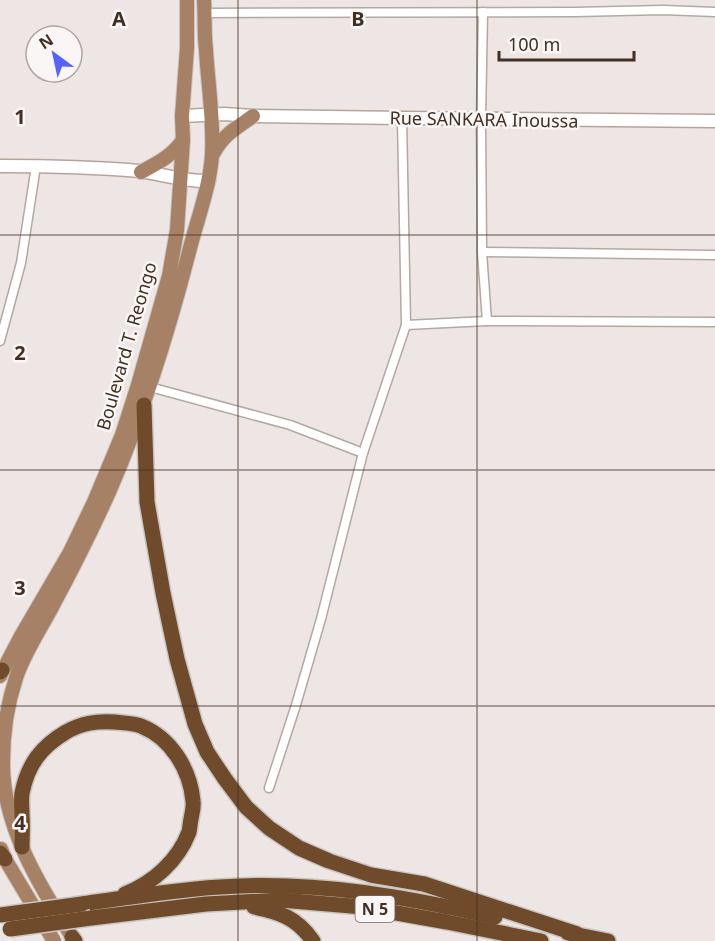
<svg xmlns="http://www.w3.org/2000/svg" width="715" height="941" viewBox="0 0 715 941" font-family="'Noto Sans',sans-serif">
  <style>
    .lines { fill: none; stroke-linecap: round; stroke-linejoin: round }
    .street-casing { stroke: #b4a8a2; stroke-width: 11 }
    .secondary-casing { stroke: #b6a49b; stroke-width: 15 }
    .primary-casing { stroke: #cac5c1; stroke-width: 16 }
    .highway-casing { stroke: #cac5c1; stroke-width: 18 }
    .street { stroke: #fff; stroke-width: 8 }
    .secondary { stroke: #fff; stroke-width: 12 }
    .primary { stroke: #a78165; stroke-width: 14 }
    .highway { stroke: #704b2b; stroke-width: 15 }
    .highway-bridge-casing { stroke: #cac5c1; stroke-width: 18; stroke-linecap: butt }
    .highway-bridge { stroke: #704b2b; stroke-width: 15 }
    .grid { fill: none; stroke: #422f22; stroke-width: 1.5; stroke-opacity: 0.55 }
    .labels { text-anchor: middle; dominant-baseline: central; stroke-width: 5; stroke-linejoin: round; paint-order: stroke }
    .shield { fill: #faf6f5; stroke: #796b61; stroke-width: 1.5 }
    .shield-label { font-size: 16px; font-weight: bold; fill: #422f22 }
    .street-label { font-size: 18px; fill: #422f22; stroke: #faf6f5 }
    .grid-label { font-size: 20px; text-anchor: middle; font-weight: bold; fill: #422f22; stroke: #faf6f5; stroke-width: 5; stroke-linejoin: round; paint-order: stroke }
  </style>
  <rect width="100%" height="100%" fill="#eee6e4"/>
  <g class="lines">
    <defs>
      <g id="street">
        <path d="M483 12 481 119 482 252 487 321"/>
        <path d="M205 13 575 12 663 10 715 12"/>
        <path d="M482 252 715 255"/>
        <path d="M406 325 487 321 715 322"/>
        <path d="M0 341 21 263 36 166"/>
        <path d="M150 387 290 425 363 453"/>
        <path d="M269 788 296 705 321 619 363 453 406 325 402 118"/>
      </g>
      <g id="secondary">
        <path d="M182 116 224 114 253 116 402 118 715 121"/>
        <path d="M0 166C47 166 93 167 139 171 162 174 185 182 209 181"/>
      </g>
      <g id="primary">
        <path d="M213 154C224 134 235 129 253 116"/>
        <path d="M141 172C158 163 172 156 183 140"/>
        <path d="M0 676 21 636 70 552 94 502 122 435 138 385 169 276 177 230 183 140 182 116 187 48V0"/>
        <path d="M1 849 5 859 54 941"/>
        <path d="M75 941C41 889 2 826 3 762 3 734 7 705 16 678 24 653 40 630 52 607 73 568 92 530 110 490 144 411 169 330 190 248 198 217 210 186 212 155 214 120 208 85 206 50 204 34 205 17 204 0"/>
      </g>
      <g id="highway">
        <path d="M144 405 147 502 163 593 177 659 195 724 207 752 225 779 246 807 269 828 299 848 329 861 371 875 424 884 577 934"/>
        <path d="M0 672 2 670"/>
        <path d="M22 847C22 837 23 826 22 815 22 808 21 800 22 793 28 764 41 747 66 732 82 723 96 721 114 722 123 723 133 723 141 726 171 738 190 769 193 801 194 807 192 813 191 819 190 823 190 828 189 832 178 861 153 883 125 894"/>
        <path d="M0 853 5 859"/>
        <path d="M82 904C150 894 218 883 287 886 357 888 427 902 495 917"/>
        <path d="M254 907C280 912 297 918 313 941"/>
        <path d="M91 918 206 904 281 900 363 907 447 922 541 941"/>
        <path d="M568 933 608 941"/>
        <path d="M72 937 75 941"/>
      </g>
    </defs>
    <!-- street casing -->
    <use href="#street" class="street-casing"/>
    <!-- secondary casing -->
    <use href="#secondary" class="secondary-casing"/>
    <!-- primary casing -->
    <use href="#primary" class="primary-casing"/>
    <!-- highway casing -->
    <use href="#highway" class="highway-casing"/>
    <!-- street -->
    <use href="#street" class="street"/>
    <!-- secondary -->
    <use href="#secondary" class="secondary"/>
    <!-- primary -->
    <use href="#primary" class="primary"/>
    <!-- highway -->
    <use href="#highway" class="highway"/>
    <defs>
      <g id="highway-bridge">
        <path d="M0 915 82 904"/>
        <path d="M10 929 91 918"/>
      </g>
    </defs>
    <!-- highway-bridge casing -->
    <use href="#highway-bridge" class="highway-bridge-casing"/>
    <!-- highway-bridge -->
    <use href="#highway-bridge" class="highway-bridge"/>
  </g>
  <!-- grid -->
  <path class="grid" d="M238 0V941M477 0V941M0 235H715M0 470H715M0 706H715"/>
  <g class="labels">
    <!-- shield labels -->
    <rect class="shield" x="355.5" y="896" width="39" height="26" rx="4.5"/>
    <g class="shield-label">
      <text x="375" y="909">N 5</text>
    </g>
    <!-- street labels -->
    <g class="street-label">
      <text transform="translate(484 119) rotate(1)">Rue SANKARA Inoussa</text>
      <text transform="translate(126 346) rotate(-74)">Boulevard T. Reongo</text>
    </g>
  </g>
  <g class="grid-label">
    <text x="119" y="26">A</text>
    <text x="358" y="26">B</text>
    <text x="20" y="124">1</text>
    <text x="20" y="360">2</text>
    <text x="20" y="595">3</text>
    <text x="20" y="830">4</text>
  </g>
  <!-- north arrow -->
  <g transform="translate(54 54) rotate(327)"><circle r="28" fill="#faf6f5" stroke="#b0a6a1" stroke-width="1.5"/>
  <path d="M0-4.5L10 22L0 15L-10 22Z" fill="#5562fc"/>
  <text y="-9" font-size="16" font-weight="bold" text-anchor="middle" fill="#422f22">N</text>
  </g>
  <!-- scale -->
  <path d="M499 51v9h135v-9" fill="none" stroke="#422f22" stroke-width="3"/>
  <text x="508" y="51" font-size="18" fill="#422f22" stroke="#faf6f5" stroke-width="4.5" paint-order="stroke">100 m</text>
</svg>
